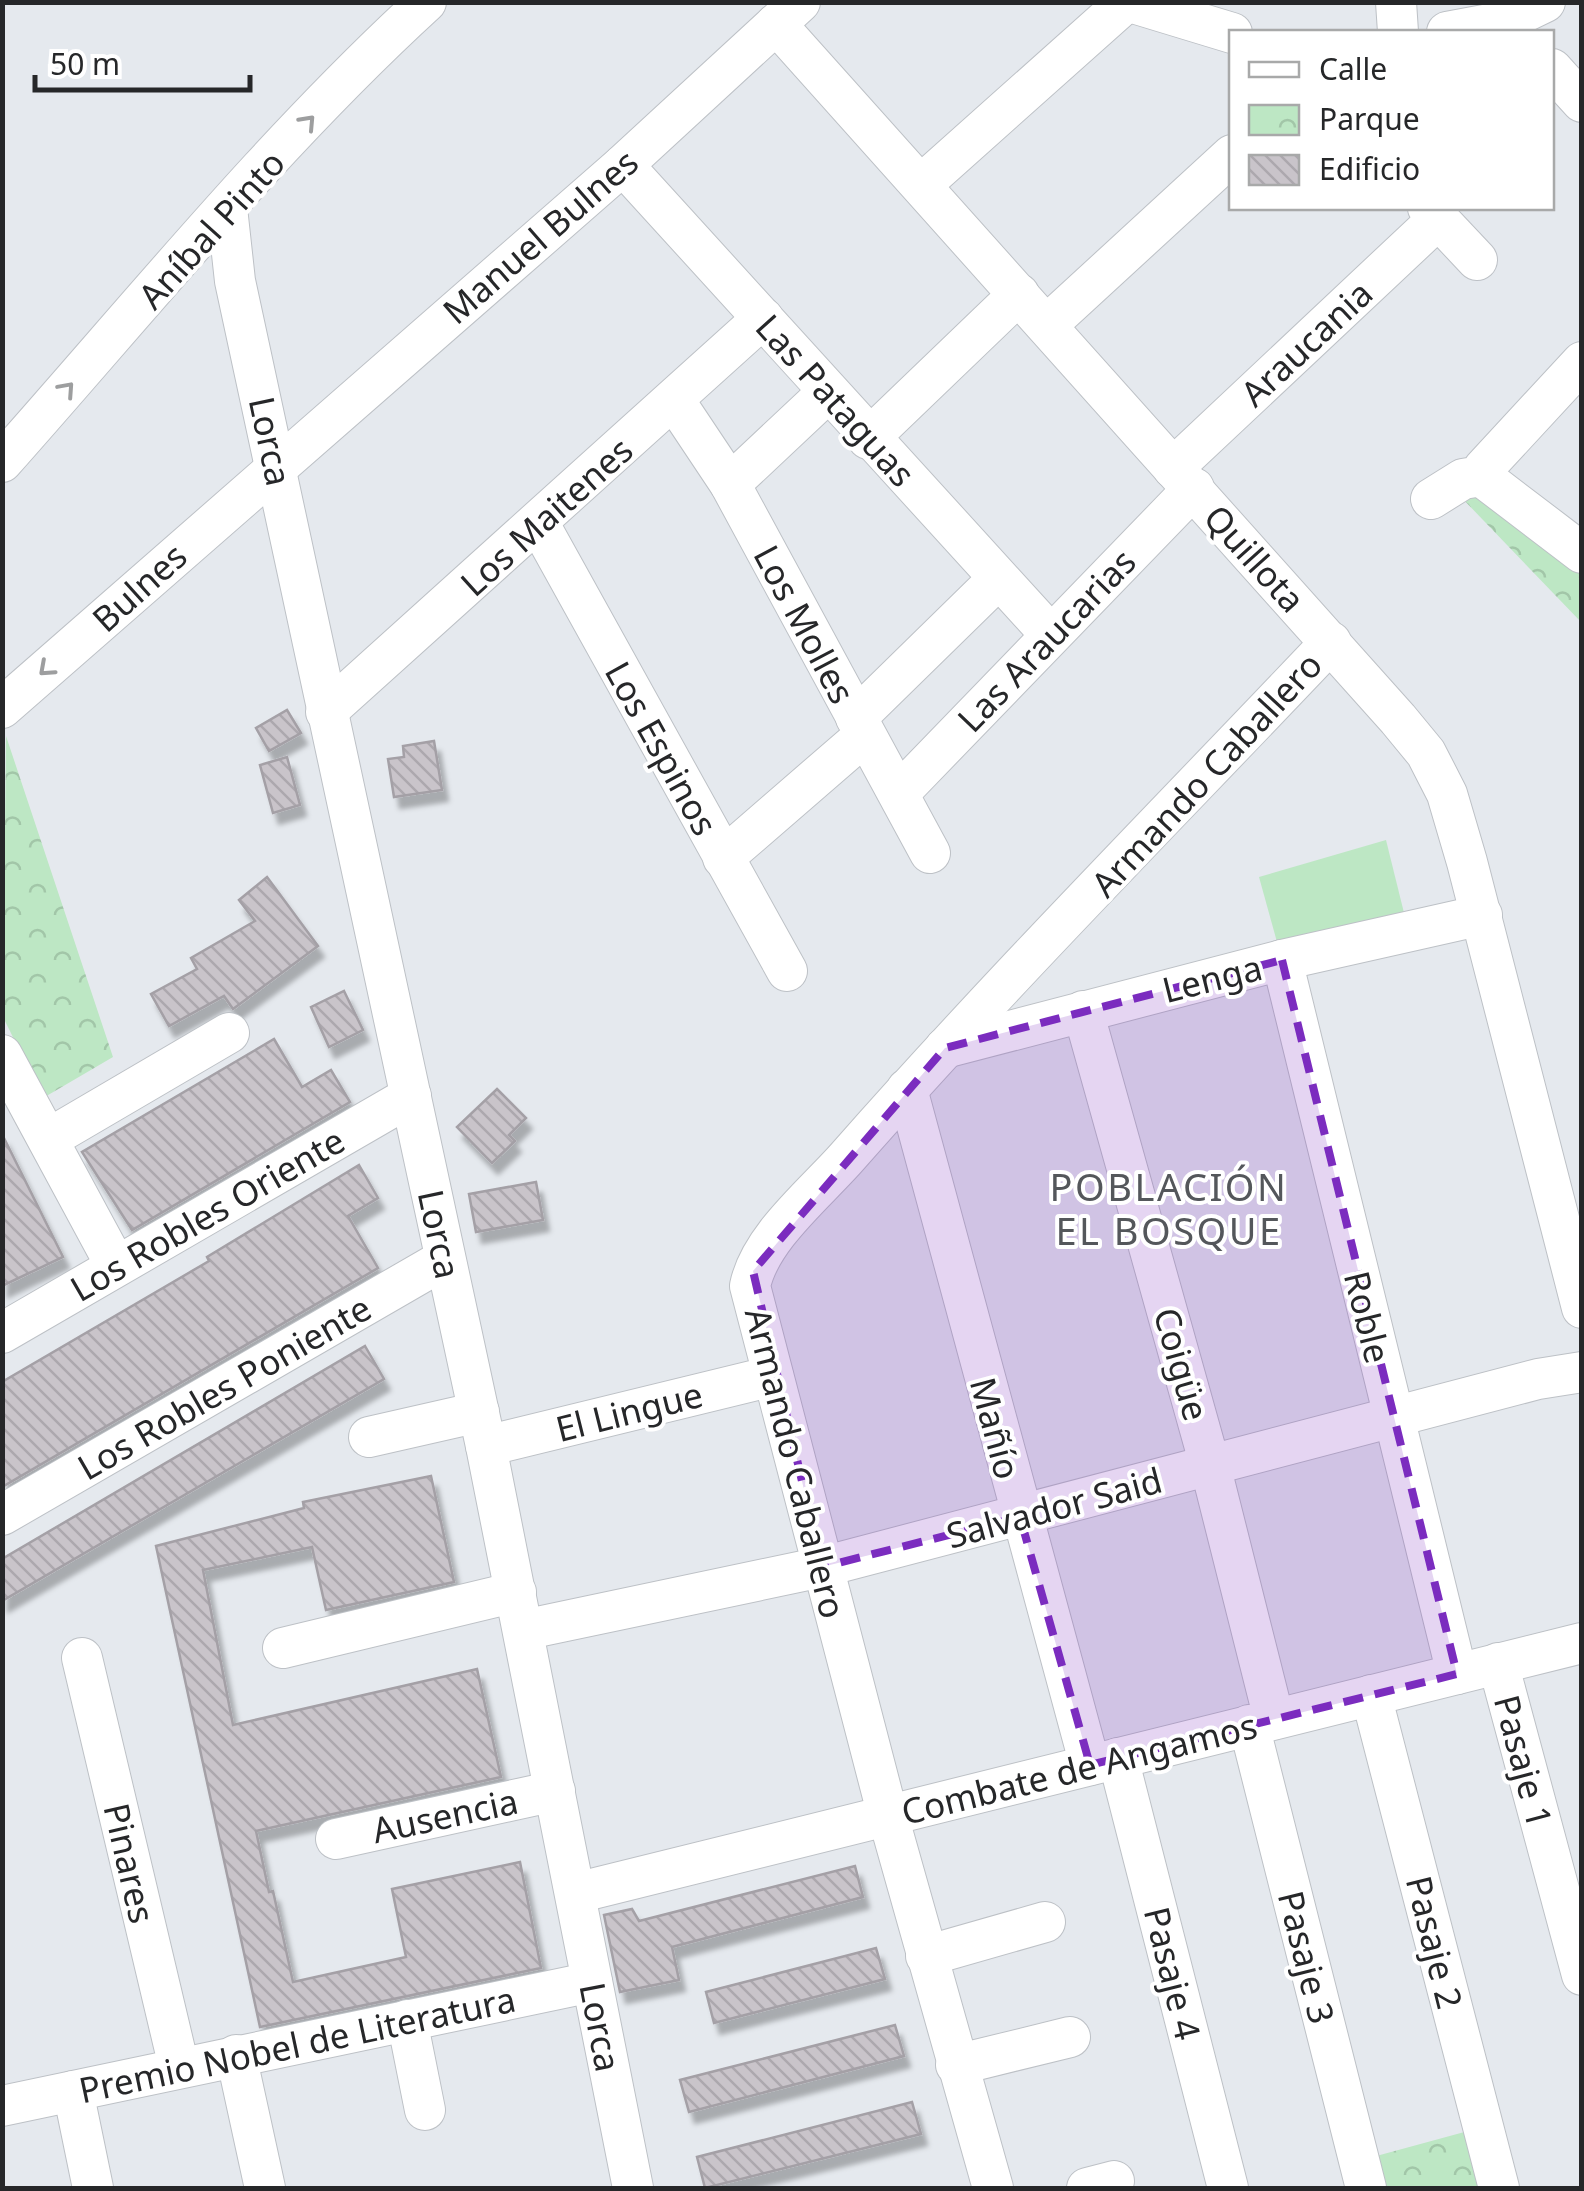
<svg xmlns="http://www.w3.org/2000/svg" width="1584" height="2191" viewBox="0 0 1584 2191" font-family="'Noto Sans',sans-serif">
  <style>
    .park { fill: url(#park-crowns) }
    .pitch { fill: #bde7c4 }
    .building { fill: url(#building-back-hatch); stroke: #a4a0a6; stroke-width: 2.5; filter: url(#shadow) }
    .lines { fill: none; stroke-linecap: round; stroke-linejoin: round }
    .minor-casing { stroke: #bdc1c6; stroke-width: 42 }
    .minor { stroke: #fff; stroke-width: 40 }
    .oneway { stroke: #9d9e9f }
    .marked { fill: #7b2cbf; fill-opacity: 0.2; stroke: #7b2cbf; stroke-width: 8; stroke-dasharray: 20 12; stroke-linejoin: round }
    .labels { text-anchor: middle; dominant-baseline: central; stroke-width: 8; stroke-linejoin: round; paint-order: stroke }
    .street-label { font-size: 35px; fill: #262729; stroke: #fff }
    .neighbourhood-label { font-size: 38px; letter-spacing: 2.5px; fill: #54575b; stroke: #fff }
  </style>
  <defs>
    <pattern id="park-crowns" width="20" height="18" patternUnits="userSpaceOnUse" patternTransform="scale(2.5)"><rect width="20" height="18" fill="#bde7c4"/><path d="M2 6a3 3 0 1 1 6 0M12 15a3 3 0 1 1 6 0" fill="none" stroke="#a2c6a8"/></pattern>
    <pattern id="building-back-hatch" width="6" height="6" patternUnits="userSpaceOnUse" patternTransform="scale(2.5)"><rect width="6" height="6" fill="#c9c4ca"/><path d="M-1 5l2 2M0 0l6 6M5-1l2 2" fill="none" stroke="#aca8ae"/></pattern>
    <filter id="shadow"><feDropShadow dx="6" dy="11" stdDeviation="2.5" flood-color="#0004"/></filter>
  </defs>
  <rect width="100%" height="100%" fill="#e5e9ee"/>
  <!-- park -->
  <g class="park">
    <path d="M1476 485 1581 564V622L1460 496Z"/>
    <path d="M6 736 113 1057 43 1098 3 1017Z"/>
    <path d="M1479 2128 1493 2188H1376L1369 2158Z"/>
  </g>
  <!-- pitch -->
  <path class="pitch" d="M1386 840 1406 921 1282 960 1259 877Z"/>
  <!-- building -->
  <g class="building">
    <path d="M287 710 301 733 269 751 256 728Z"/>
    <path d="M434 741 442 790 394 797 388 759 404 757 403 746Z"/>
    <path d="M287 757 300 805 273 813 260 765Z"/>
    <path d="M267 877 318 946 233 1009 224 996 169 1026 151 994 197 969 191 958 255 921 239 900Z"/>
    <path d="M344 991 363 1030 329 1047 311 1007Z"/>
    <path d="M274 1039 302 1087 331 1070 350 1102 132 1230 82 1152Z"/>
    <path d="M497 1089 526 1118 509 1135 515 1141 492 1163 457 1127Z"/>
    <path d="M2 1134 63 1257 2 1286Z"/>
    <path d="M359 1165 378 1198 348 1216 378 1268 2 1487V1382L209 1261 207 1257Z"/>
    <path d="M536 1182 543 1220 476 1232 469 1194Z"/>
    <path d="M365 1346 384 1379 2 1601V1559Z"/>
    <path d="M431 1476 454 1582 326 1610 312 1547 203 1570 233 1725 477 1669 501 1777 256 1831 269 1892 273 1891 293 1982 406 1957 392 1889 520 1862 541 1968 260 2027 156 1546 304 1508 303 1502Z"/>
    <path d="M855 1866 863 1897 672 1947 679 1980 620 1992 604 1915 632 1909 639 1921Z"/>
    <path d="M876 1948 885 1979 714 2023 706 1992Z"/>
    <path d="M895 2025 904 2056 689 2112 680 2080Z"/>
    <path d="M912 2102 921 2134 705 2188 697 2157Z"/>
  </g>
  <g class="lines">
    <defs>
      <g id="minor">
        <path d="M1130 2 1232 33"/>
        <path d="M1396 2 1398 32"/>
        <path d="M776 24 1398 719 1426 753 1447 794 1467 862 1582 1308"/>
        <path d="M1447 32 1506 21 1545 2"/>
        <path d="M1552 69 1582 102"/>
        <path d="M623 165 1050 634"/>
        <path d="M921 185 1126 2"/>
        <path d="M227 208 235 281 486 1446 633 2188"/>
        <path d="M1428 208 1477 260"/>
        <path d="M1047 325 1232 155"/>
        <path d="M674 400 730 484 930 853"/>
        <path d="M868 439 1019 294"/>
        <path d="M2 462C140 307 273 142 426 2"/>
        <path d="M1173 468 1438 219"/>
        <path d="M1481 476 1582 553"/>
        <path d="M730 484 828 392"/>
        <path d="M1431 499 1463 479 1481 476 1483 469 1582 362"/>
        <path d="M539 524 787 971"/>
        <path d="M2 708 623 165 800 2"/>
        <path d="M326 712 763 318"/>
        <path d="M856 718 997 580"/>
        <path d="M899 793 1194 488"/>
        <path d="M723 858 865 735"/>
        <path d="M1282 960 1457 1674"/>
        <path d="M1083 1011 1210 1465 1274 1719"/>
        <path d="M945 1048 1282 960 1482 915"/>
        <path d="M2 1055 116 1266"/>
        <path d="M907 1089 1090 1765"/>
        <path d="M48 1139 229 1033"/>
        <path d="M2 1333 411 1096"/>
        <path d="M369 1437 479 1412"/>
        <path d="M486 1446 773 1376"/>
        <path d="M2 1515 445 1259"/>
        <path d="M523 1630 822 1567 1538 1379 1582 1372"/>
        <path d="M283 1648 516 1592"/>
        <path d="M82 1658 179 2067"/>
        <path d="M1498 1663 1582 1975"/>
        <path d="M1371 1695 1499 2188"/>
        <path d="M1249 1725 1366 2188"/>
        <path d="M1118 1758 1228 2188"/>
        <path d="M336 1839 555 1791"/>
        <path d="M576 1893 1582 1643"/>
        <path d="M926 1956 1045 1922"/>
        <path d="M407 2020 425 2110"/>
        <path d="M236 2055 265 2188"/>
        <path d="M956 2065 1070 2037"/>
        <path d="M73 2091 93 2188"/>
        <path d="M2 2106 592 1982"/>
        <path d="M993 2188 888 1816 750 1286C760 1237 817 1192 849 1155 1004 979 1170 812 1331 642"/>
        <path d="M1087 2188 1114 2181"/>
      </g>
    </defs>
    <!-- minor casing -->
    <use href="#minor" class="minor-casing"/>
    <!-- minor -->
    <use href="#minor" class="minor"/>
  </g>
  <!-- one-way arrows -->
  <defs><path id="oneway-chevron" d="M-2-3.5L2.5 0L-2 3.5" fill="none" stroke-width="1.6" stroke-linecap="round" stroke-linejoin="round" transform="scale(2.5)"/></defs>
  <g class="oneway">
    <use href="#oneway-chevron" transform="translate(308 122) rotate(-47)"/>
    <use href="#oneway-chevron" transform="translate(67 389) rotate(-48)"/>
    <use href="#oneway-chevron" transform="translate(46 669) rotate(138)"/>
  </g>
  <!-- marked area -->
  <path class="marked" d="M1282 960 1457 1674 1090 1765 1020 1517 822 1567 753 1271 945 1048Z"/>
  <g class="labels">
    <!-- street labels -->
    <g class="street-label">
      <text transform="translate(211 229) rotate(-48)">Aníbal Pinto</text>
      <text transform="translate(540 236) rotate(-41)">Manuel Bulnes</text>
      <text transform="translate(1306 343) rotate(-43)">Araucania</text>
      <text transform="translate(836 400) rotate(48)">Las Pataguas</text>
      <text transform="translate(271 441) rotate(78)">Lorca</text>
      <text transform="translate(546 516) rotate(-42)">Los Maitenes</text>
      <text transform="translate(1255 558) rotate(48)">Quillota</text>
      <text transform="translate(139 587) rotate(-42)">Bulnes</text>
      <text transform="translate(805 624) rotate(62)">Los Molles</text>
      <text transform="translate(1046 640) rotate(-46)">Las Araucarias</text>
      <text transform="translate(662 748) rotate(61)">Los Espinos</text>
      <text transform="translate(1206 774) rotate(-47)">Armando Caballero</text>
      <text transform="translate(1212 978) rotate(-14)">Lenga</text>
      <text transform="translate(207 1214) rotate(-30)">Los Robles Oriente</text>
      <text transform="translate(440 1234) rotate(78)">Lorca</text>
      <text transform="translate(1368 1317) rotate(76)">Roble</text>
      <text transform="translate(1182 1364) rotate(74)">Coigüe</text>
      <text transform="translate(224 1387) rotate(-30)">Los Robles Poniente</text>
      <text transform="translate(629 1411) rotate(-14)">El Lingue</text>
      <text transform="translate(996 1428) rotate(75)">Mañío</text>
      <text transform="translate(796 1463) rotate(76)">Armando Caballero</text>
      <text transform="translate(1054 1507) rotate(-15)">Salvador Said</text>
      <text transform="translate(1524 1761) rotate(75)">Pasaje 1</text>
      <text transform="translate(1079 1768) rotate(-14)">Combate de Angamos</text>
      <text transform="translate(445 1815) rotate(-12)">Ausencia</text>
      <text transform="translate(130 1863) rotate(77)">Pinares</text>
      <text transform="translate(1435 1942) rotate(76)">Pasaje 2</text>
      <text transform="translate(1307 1957) rotate(76)">Pasaje 3</text>
      <text transform="translate(1173 1973) rotate(76)">Pasaje 4</text>
      <text transform="translate(601 2027) rotate(79)">Lorca</text>
      <text transform="translate(297 2044) rotate(-12)">Premio Nobel de Literatura</text>
    </g>
    <!-- neighbourhood labels -->
    <g class="neighbourhood-label">
      <text x="1169" y="1186">POBLACIÓN<tspan x="1169" dy="44">EL BOSQUE</tspan></text>
    </g>
  </g>
  <!-- border -->
  <rect width="1584" height="2191" fill="none" stroke="#262729" stroke-width="10"/>
  <!-- legend -->
  <rect x="1229" y="30" width="325" height="180" fill="#ffffff" stroke="#a8a9a9" stroke-width="2.5"/>
  <rect x="1249" y="62" width="50" height="15" fill="#ffffff" stroke="#a8a9a9" stroke-width="2.5"/>
  <text x="1319" y="80" font-size="30" fill="#262729">Calle</text>
  <rect x="1249" y="105" width="50" height="30" fill="url(#park-crowns)" stroke="#a8a9a9" stroke-width="2.5"/>
  <text x="1319" y="130" font-size="30" fill="#262729">Parque</text>
  <rect x="1249" y="155" width="50" height="30" fill="url(#building-back-hatch)" stroke="#a8a9a9" stroke-width="2.5"/>
  <text x="1319" y="180" font-size="30" fill="#262729">Edificio</text>
  <!-- scale -->
  <path d="M35 75v15h215v-15" fill="none" stroke="#262729" stroke-width="5"/>
  <text x="50" y="75" font-size="30" fill="#262729" stroke="#ffffff" stroke-width="8" paint-order="stroke">50 m</text>
</svg>
